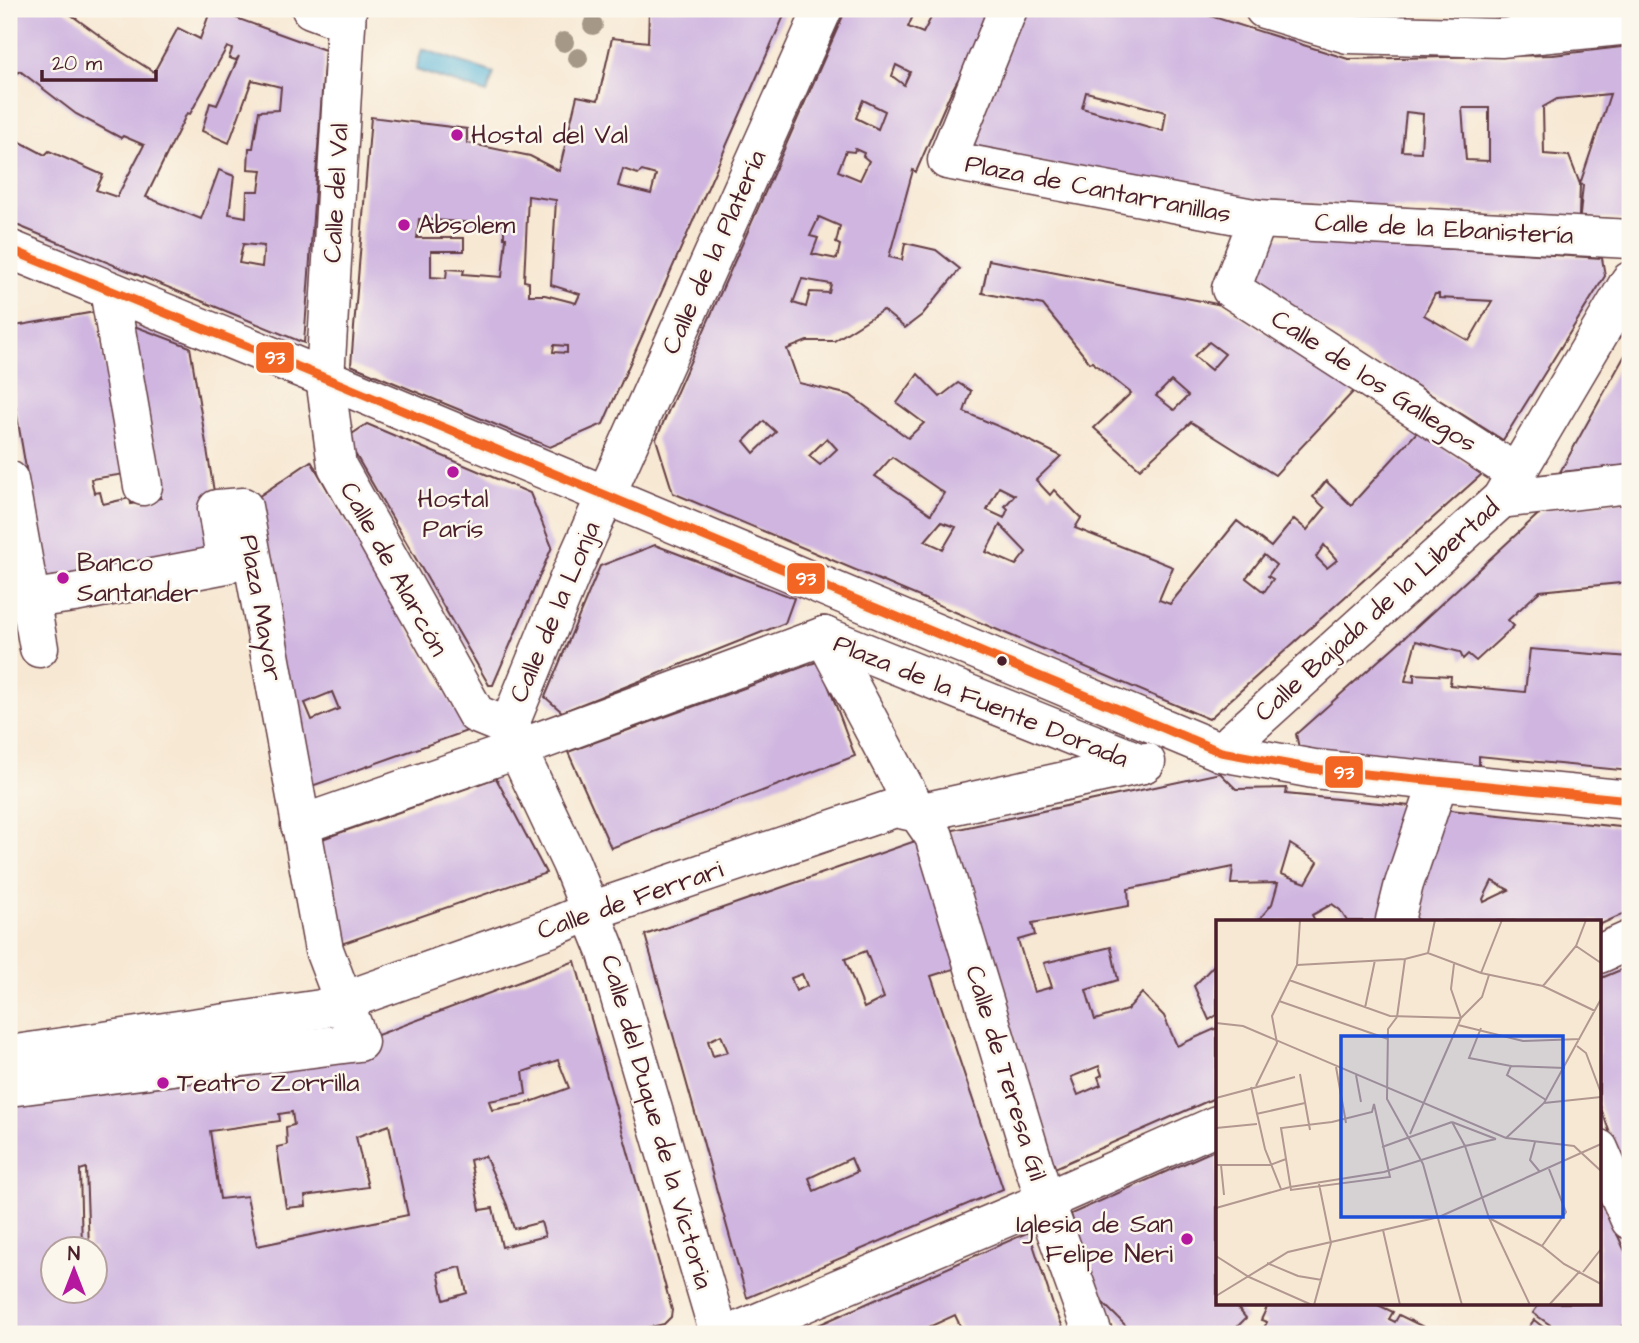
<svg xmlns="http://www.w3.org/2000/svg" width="1639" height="1343" viewBox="0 0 1639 1343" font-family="'Architects Daughter',sans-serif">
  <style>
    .water { fill: #5ab5d8; stroke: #526a82; stroke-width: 2 }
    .building { fill: #cfb5e0; fill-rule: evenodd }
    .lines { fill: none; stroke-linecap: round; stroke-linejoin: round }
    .minor-casing { stroke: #643d44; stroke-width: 41 }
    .minor { stroke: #fff; stroke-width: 38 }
    .bus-1-casing { stroke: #fbf7ec; stroke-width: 14 }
    .bus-1 { stroke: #f26522; stroke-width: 9 }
    .tree { fill: #a69887 }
    .poi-dot { fill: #b5179e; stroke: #fbf7ec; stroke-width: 2.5 }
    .bus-dot { fill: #4a1f2b; stroke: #fbf7ec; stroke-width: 2.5 }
    .labels { text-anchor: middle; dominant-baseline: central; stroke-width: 5; stroke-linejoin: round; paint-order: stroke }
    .poi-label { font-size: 26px; fill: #4a1f2b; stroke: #fbf7ec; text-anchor: start }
    .street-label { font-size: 26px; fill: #4a1f2b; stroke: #fbf7ec }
    .inset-road { fill: none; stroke: #b29890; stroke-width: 2 }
    .view { fill: #1d4ed8; fill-opacity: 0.15; stroke: #1d4ed8; stroke-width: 3.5 }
    .inset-edge { fill: none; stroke: #4a1f2b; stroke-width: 3.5 }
    .line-badge { stroke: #fbf7ec; stroke-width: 2.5 }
    .badge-label { font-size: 19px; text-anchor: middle; font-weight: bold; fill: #fff }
  </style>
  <rect width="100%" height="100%" fill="#fbf7ec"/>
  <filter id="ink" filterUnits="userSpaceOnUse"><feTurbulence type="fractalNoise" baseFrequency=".0143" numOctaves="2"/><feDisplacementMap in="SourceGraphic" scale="14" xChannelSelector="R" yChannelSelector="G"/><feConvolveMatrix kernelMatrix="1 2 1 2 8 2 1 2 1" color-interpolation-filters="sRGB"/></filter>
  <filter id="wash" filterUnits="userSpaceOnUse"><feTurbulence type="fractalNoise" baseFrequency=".00686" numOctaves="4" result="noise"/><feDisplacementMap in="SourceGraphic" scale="28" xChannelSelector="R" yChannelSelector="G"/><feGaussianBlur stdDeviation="1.57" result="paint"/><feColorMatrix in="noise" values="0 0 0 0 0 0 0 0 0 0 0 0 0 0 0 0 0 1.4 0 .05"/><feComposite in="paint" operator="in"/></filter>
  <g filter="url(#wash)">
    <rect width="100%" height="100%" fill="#f7e8d3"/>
    <!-- water -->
    <path class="water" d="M422 49 494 73 487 93 416 70Z"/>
    <g id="blocks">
      <!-- building -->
      <g class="building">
        <path d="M19 9H63L122 52 154 72 178 28 200 39 211 9 325 50 304 343 9 222V136L45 155 49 151 103 175 96 190 117 197 144 145 123 136 121 138 76 114 20 71 16 74 9 69V18ZM227 47 232 49 229 58 236 60 239 56 217 105 210 103 202 131 229 143 252 80 281 87 279 110 259 111 253 148H249L248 169 262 170 259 191H247L246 217 229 214 234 176 219 170 201 219 146 197 187 113 190 114ZM243 244 264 246 262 267 239 263Z"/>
        <path d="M649 9H787L603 424 550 447 351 365 371 117 467 129V143L530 156 559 171 577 96 598 100 612 38 648 42ZM623 169 638 174 642 171 656 175 651 194 618 186ZM528 196 556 200 551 285 580 294 576 303 545 295H529V282L524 281ZM419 219 504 225V238H506L502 277 463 274 464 270 447 269 446 278 431 277V251H464V238H417ZM554 345 567 346V353L553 352Z"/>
        <path d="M846 9H916L908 27 923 33 932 16 930 14 933 9H997L950 94 916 172 913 170 889 257 902 260 905 243 936 250 960 269 922 315 905 328 883 310 834 341H807L787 349 799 383 850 395 908 438 924 423 897 403 918 374 940 397 958 383 971 391 964 412 1012 432 1061 456 1036 480 1050 495 1054 490 1081 518 1075 528 1173 567 1159 600 1170 604 1237 521 1271 547 1294 519 1307 530 1325 508 1313 497 1326 481 1351 505 1418 431 1482 474 1209 719 673 493 656 439ZM896 65 910 72 904 85 892 76ZM863 100 885 111 878 129 856 118ZM855 149 864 153 863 156 869 161 860 180 838 171 846 151 854 152ZM819 217 840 226 836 243 840 245 837 259 812 254 818 238 810 236ZM802 279 831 284 829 293 810 292 806 307 793 303ZM764 421 776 432 754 453 744 441ZM827 438 837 449 820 465 809 456ZM892 457 944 493 931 514 875 476ZM999 487 1015 495 1005 506 1008 509 1004 518 987 510ZM941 522 956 527 943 549 925 541ZM1000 525 1026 552 1016 565 986 552ZM1324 545 1337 560 1327 568 1316 557ZM1264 555 1276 565 1268 576 1273 579 1264 592 1246 578Z"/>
        <path d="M1022 9H1188L1348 59 1553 55 1630 46V220L1244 199 971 150ZM1086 92 1166 112 1163 131 1082 108ZM1610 94 1580 184 1569 156 1544 154 1543 107 1557 99ZM1462 108H1489V161L1466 160ZM1406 112 1423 114 1421 152 1402 151ZM1580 184 1583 185 1580 215H1579Z"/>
        <path d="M1516 9H1552V10L1516 15Z"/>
        <path d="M1271 238 1602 258 1605 276 1503 440 1247 279ZM1435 294H1439V298L1492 301 1469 341 1424 315Z"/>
        <path d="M989 260 1222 305 1355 390 1275 475 1191 422 1140 469 1094 428 1131 393 1092 362 1090 363 1043 305 982 293ZM1209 342 1225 354 1211 370 1194 356ZM1171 381 1188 396 1174 410 1156 396Z"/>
        <path d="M95 312 125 474 91 479 94 493 100 492 103 504 130 498 131 504 161 498 129 324 190 347 226 564 48 597 9 369V327Z"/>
        <path d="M1630 346V465L1560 472Z"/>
        <path d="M367 424 530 493 552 547 493 685H489L346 438Z"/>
        <path d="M311 461 467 731 295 792 243 507ZM332 692 339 709 312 720 305 703Z"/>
        <path d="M1630 500V582L1540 591 1508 620 1514 626 1476 661 1468 654 1463 659 1460 652 1416 641 1405 681 1414 682V674L1451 676 1450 685 1525 692 1530 649 1630 657V771L1479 756V770L1299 748 1296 734 1404 638 1544 509Z"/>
        <path d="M655 545 794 598 785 623 562 712 545 697 600 566Z"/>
        <path d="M819 661 855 756 611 848 568 752Z"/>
        <path d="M1220 773 1236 789 1287 788 1286 794 1420 807 1392 921H1347L1340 910 1332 904 1312 915 1315 921H1258L1272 904 1278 883 1231 884 1233 867 1128 889 1129 906 1032 923 1035 935 1018 940 1034 992 1052 987 1044 963 1111 947 1118 980 1086 990 1095 1020 1127 1010 1142 993 1164 1016 1177 1046 1217 1028V1097L1055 1168 949 831ZM1290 844 1318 862 1306 883 1281 874ZM1099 1066 1102 1075 1098 1077 1101 1085 1078 1095 1071 1077Z"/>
        <path d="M496 778 546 873 324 950 305 845Z"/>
        <path d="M1440 809 1630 828V911L1599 925V921H1403ZM1492 881 1509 890 1484 902 1483 899Z"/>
        <path d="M921 839 960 967 931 976 1003 1189 747 1298 645 935ZM866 951 884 998 864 1008 845 959ZM802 974 807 986 796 991 791 978ZM721 1035 728 1052 713 1056 708 1041ZM851 1158 857 1172 814 1191 809 1178Z"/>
        <path d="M575 961 672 1310 671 1317 664 1324 619 1334H9V1253H11V1239H9V1087L359 1042ZM558 1060 569 1088 528 1103 492 1110 489 1101 526 1094 523 1072ZM292 1112 294 1125 286 1127 287 1145 277 1147 286 1208 306 1206 305 1196 368 1187 356 1137 389 1125 408 1215 257 1246 247 1196 220 1199 210 1131 280 1121 279 1114ZM485 1156 507 1205 514 1229 541 1222 545 1236 502 1247 493 1208 480 1210 470 1160ZM86 1168 89 1248H94V1291H52V1248H82L80 1170ZM461 1267 467 1293 444 1300 438 1272Z"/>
        <path d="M1217 962V1015L1209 1020 1194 986Z"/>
        <path d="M1630 966V1188L1599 1103V979Z"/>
        <path d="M1217 1149V1303H1240L1236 1306 1246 1318 1232 1332 1237 1334H1134L1096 1296 1071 1214Z"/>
        <path d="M1599 1195 1630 1262V1320L1615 1332 1617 1334H1524L1534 1320 1552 1334 1556 1329 1533 1313 1540 1303H1599Z"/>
        <path d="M1029 1232 1053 1305 1066 1334H964L955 1315 918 1332 919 1334H798Z"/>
        <path d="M1269 1303H1374L1393 1312 1389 1319 1395 1322 1399 1315 1438 1334H1261L1267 1322 1261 1320Z"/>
      </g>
    </g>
  </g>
  <g filter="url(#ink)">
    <use href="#blocks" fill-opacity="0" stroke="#643d44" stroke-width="2"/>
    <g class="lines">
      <defs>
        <g id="minor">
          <path d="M311 9 346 22"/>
          <path d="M347 9 325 378 337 466 476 714 513 729"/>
          <path d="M1008 9 947 160 1258 219 1231 289 1517 474"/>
          <path d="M1264 9 1348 34 1501 38 1630 25"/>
          <path d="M1258 219 1630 239"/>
          <path d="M9 249 325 378 1221 752 1314 769 1630 800"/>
          <path d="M109 290 143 486"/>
          <path d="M9 480 39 648"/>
          <path d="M1501 499 1630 484"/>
          <path d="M9 602 74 593 226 564 217 509 243 507 324 950 359 1042 9 1087"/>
          <path d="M824 636 918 813 1143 764"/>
          <path d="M824 636 1143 764 1146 762"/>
          <path d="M1221 752 1501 499 1630 281"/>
          <path d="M300 825 499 756 824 636"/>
          <path d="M1397 921 1395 920 1404 884 1438 783"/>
          <path d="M1599 954 1630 940"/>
          <path d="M9 1055 321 1009 550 928 591 911 895 808 918 813 934 836 1045 1201 1093 1334"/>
          <path d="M1599 1149 1630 1220"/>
          <path d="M719 1334 606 950 571 863 517 749 511 721 572 571 823 9"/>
          <path d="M731 1334 1045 1201 1217 1125"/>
        </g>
      </defs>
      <!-- minor casing -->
      <use href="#minor" class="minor-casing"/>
      <!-- minor -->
      <use href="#minor" class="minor"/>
      <defs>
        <path id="bus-1" d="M9 249 325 378 1221 752 1314 769 1630 800"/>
      </defs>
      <!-- bus-1 casing -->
      <use href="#bus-1" class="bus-1-casing"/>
      <!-- bus-1 -->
      <use href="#bus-1" class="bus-1"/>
    </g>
    <!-- trees -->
    <g class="tree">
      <circle cx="593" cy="25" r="10"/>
      <circle cx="564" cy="42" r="10"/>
      <circle cx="578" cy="58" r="10"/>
    </g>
  </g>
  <!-- markers -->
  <g class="poi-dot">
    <circle cx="457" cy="135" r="7"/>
    <circle cx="404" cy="225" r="7"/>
    <circle cx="453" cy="472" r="7"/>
    <circle cx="63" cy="578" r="7"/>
    <circle cx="163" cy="1083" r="7"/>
    <circle cx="1187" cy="1239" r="7"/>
  </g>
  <circle class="bus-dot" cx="1002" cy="661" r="6"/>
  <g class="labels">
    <!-- poi labels -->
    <g class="poi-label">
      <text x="471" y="135">Hostal del Val</text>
      <text x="418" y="225">Absolem</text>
      <text x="453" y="499" text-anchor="middle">Hostal<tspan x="453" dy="30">París</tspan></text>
      <text x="77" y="563">Banco<tspan x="77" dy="30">Santander</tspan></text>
      <text x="177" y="1083">Teatro Zorrilla</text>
      <text x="1173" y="1224" text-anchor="end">Iglesia de San<tspan x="1173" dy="30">Felipe Neri</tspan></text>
    </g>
    <!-- street labels -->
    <g class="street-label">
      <text transform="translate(1098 189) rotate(11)">Plaza de Cantarranillas</text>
      <text transform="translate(336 193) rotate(-87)">Calle del Val</text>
      <text transform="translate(1444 229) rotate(3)">Calle de la Ebanistería</text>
      <text transform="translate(714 252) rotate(-66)">Calle de la Platería</text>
      <text transform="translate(1374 381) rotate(33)">Calle de los Gallegos</text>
      <text transform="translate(394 569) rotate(61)">Calle de Alarcón</text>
      <text transform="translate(261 608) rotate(80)">Plaza Mayor</text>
      <text transform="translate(1377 610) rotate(-42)">Calle Bajada de la Libertad</text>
      <text transform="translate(555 612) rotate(-67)">Calle de la Lonja</text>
      <text transform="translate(981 701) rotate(22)">Plaza de la Fuente Dorada</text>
      <text transform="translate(630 900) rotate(-19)">Calle de Ferrari</text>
      <text transform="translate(1006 1073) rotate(73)">Calle de Teresa Gil</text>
      <text transform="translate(657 1122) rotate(74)">Calle del Duque de la Victoria</text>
    </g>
  </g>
  <!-- overview -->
  <g transform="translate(1216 920)">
    <rect width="385" height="385" fill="#f7e8d3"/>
    <path class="inset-road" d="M360 26 385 43M212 33 219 0M238 44 235 69 245 98M81 45 189 39 212 33 265 53 327 66 379 91M265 53 286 0M73 60 174 96 245 98 266 77 273 55M327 66 360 26 370 0M63 81 172 119M149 88 159 40M181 97 172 109 171 179 207 244 246 385M181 97 189 39M0 103 27 106 290 218 358 226 385 251M242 105 307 121 364 119M265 108 253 138 295 146 291 155 330 180M361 126 370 133 385 173M295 146 349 148M120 147 130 203M84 154 94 210M140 155 145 182M40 166 61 123 56 96 81 45 84 0M35 167 49 229 65 269M0 178 79 157M328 183 385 177M158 184 174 257 75 270 65 208 116 202 156 192ZM40 194 89 183M236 202 249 226 280 219M236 202 280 219M0 208 41 204M194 214 245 98M290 218 328 183 385 79M319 222 314 240 324 252M166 227 236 202M0 245H54L70 239M5 245 8 275M333 249 350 292 326 326 348 344 385 364M0 288 74 267 168 252 249 226 273 298 314 385M275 299 326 326M167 310 184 385M0 336 33 357 96 385M51 343 82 356 106 360M367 352 385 329M0 376 72 332 223 297 385 224M98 385 115 323 103 264M333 385 364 351"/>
    <path class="view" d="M125 116H347V297H125Z"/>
    <rect width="385" height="385" class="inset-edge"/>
  </g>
  <g class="line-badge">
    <rect x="255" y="341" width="40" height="33" rx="7" fill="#f26522"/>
    <rect x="786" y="562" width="40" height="33" rx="7" fill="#f26522"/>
    <rect x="1324" y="755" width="40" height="34" rx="7" fill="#f26522"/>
  </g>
  <g class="badge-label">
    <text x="275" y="364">93</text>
    <text x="806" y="585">93</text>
    <text x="1344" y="779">93</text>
  </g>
  <!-- margin -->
  <rect width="1639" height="1343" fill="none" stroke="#fbf7ec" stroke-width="35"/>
  <!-- north arrow -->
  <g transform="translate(74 1270)"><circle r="33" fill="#fbf7ec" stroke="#b4a19f" stroke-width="2"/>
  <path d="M0-5L12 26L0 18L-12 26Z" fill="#b5179e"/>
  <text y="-10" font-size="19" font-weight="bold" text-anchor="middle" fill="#4a1f2b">N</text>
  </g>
  <!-- scale -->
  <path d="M42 70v10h114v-10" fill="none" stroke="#4a1f2b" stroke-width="3.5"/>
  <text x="52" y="70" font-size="21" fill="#4a1f2b" stroke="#fbf7ec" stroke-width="5" paint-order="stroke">20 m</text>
</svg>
